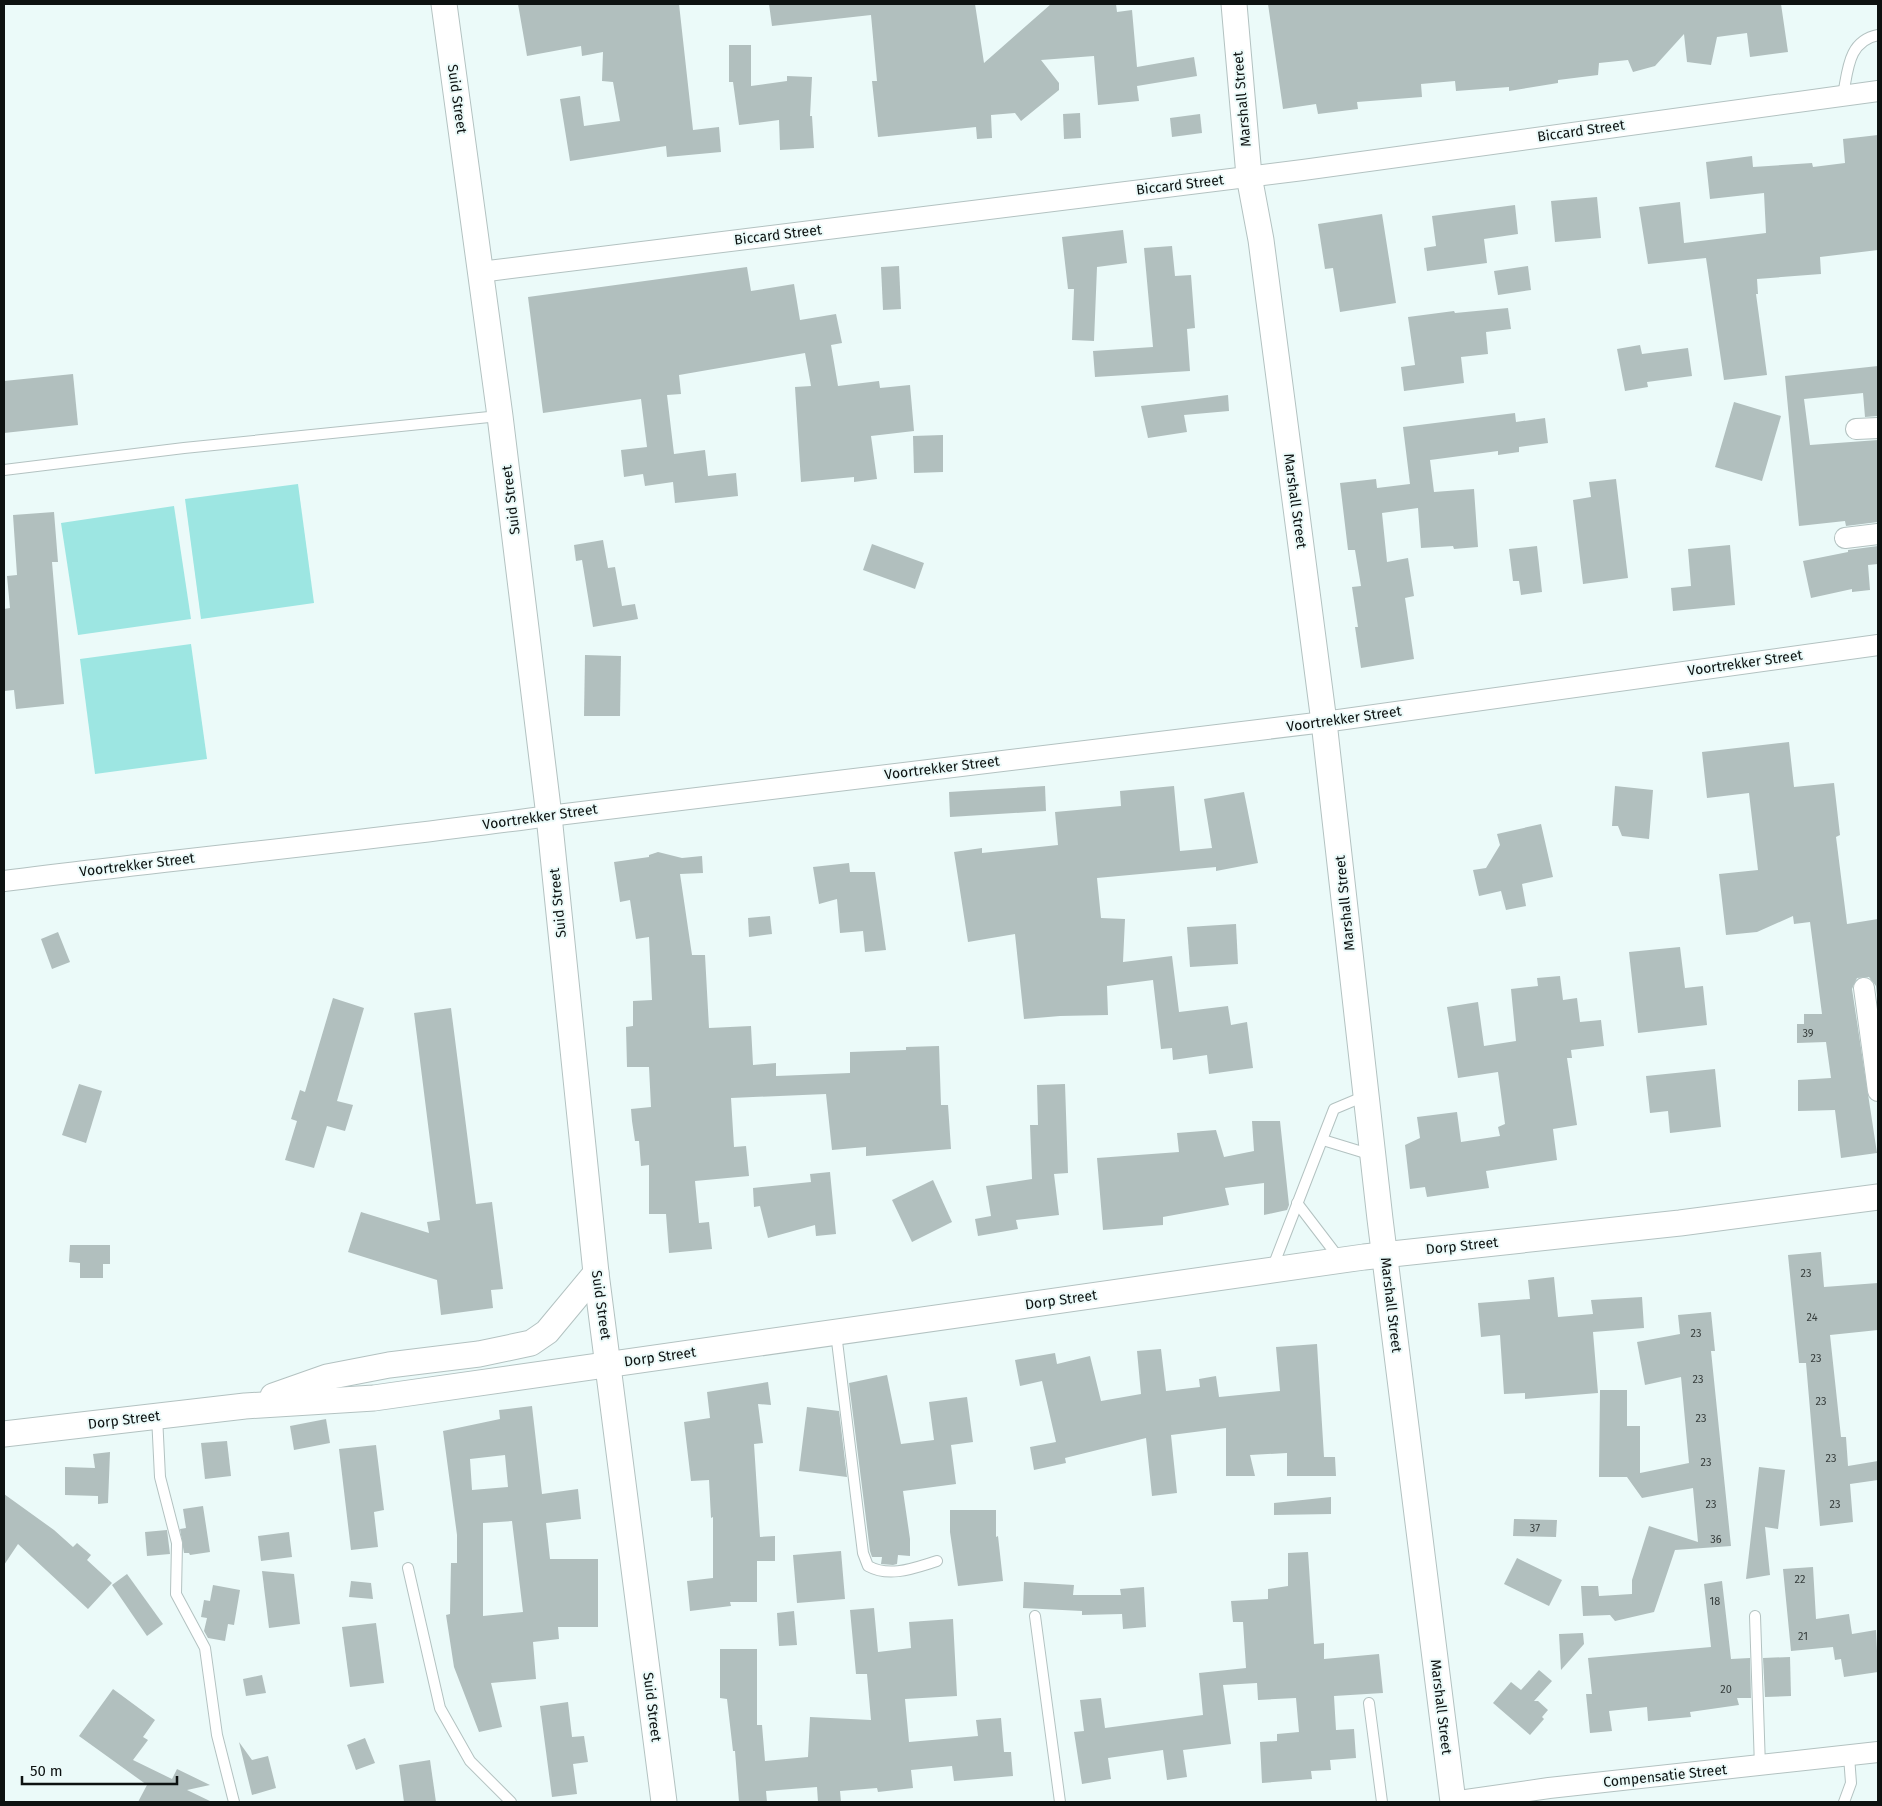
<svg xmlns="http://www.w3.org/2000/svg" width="1882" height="1806" viewBox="0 0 1882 1806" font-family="'Fira Sans',sans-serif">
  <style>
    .green { fill: #9de6e2 }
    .building { fill: #b1bfbe; fill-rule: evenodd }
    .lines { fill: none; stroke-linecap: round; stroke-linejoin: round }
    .service-casing { stroke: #b3c2c1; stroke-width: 12 }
    .minor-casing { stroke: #b3c2c1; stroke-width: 22 }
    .tertiary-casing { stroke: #b3c2c1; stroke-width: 27 }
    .service { stroke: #fff; stroke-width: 10 }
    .minor { stroke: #fff; stroke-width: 20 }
    .tertiary { stroke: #fff; stroke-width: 25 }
    .labels { text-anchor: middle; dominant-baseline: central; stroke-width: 4; stroke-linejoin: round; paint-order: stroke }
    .number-label { font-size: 11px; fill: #363d3c }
    .street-label { font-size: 14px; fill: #0d1211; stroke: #ebfaf9 }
  </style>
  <rect width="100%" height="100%" fill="#ebfaf9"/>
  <!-- green -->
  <g class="green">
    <path d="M298 484 314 603 201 619 185 499Z"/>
    <path d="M174 506 191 619 78 635 61 523Z"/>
    <path d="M191 644 207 759 95 774 80 659Z"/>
  </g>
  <!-- building -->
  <g class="building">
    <path d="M518 4H679L693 130 719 127 721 152 667 157 666 146 570 161 560 99 580 96 584 126 620 121 613 82 602 81 603 52 582 56 581 46 527 56Z"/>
    <path d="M769 4H975L984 63 1051 4H1116L1117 12 1132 10 1137 67 1194 57 1197 76 1137 86 1139 101 1098 105 1094 56 1041 60 1059 83V90L1021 121 1015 113 991 115 992 138 977 139 976 127 878 137 872 81H877L871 15 772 26Z"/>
    <path d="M1268 4H1781L1788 52 1750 57 1747 33 1717 37 1711 65 1687 62 1684 34 1655 66 1633 72 1628 60 1599 63 1598 75 1558 80V83L1509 91V87L1456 91 1455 81 1421 84 1422 97 1357 102 1358 109 1318 114 1316 104 1283 109Z"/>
    <path d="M729 45H751V86L787 81V76L812 77 810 116H812L814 148 780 150 779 120 739 125 733 82H729Z"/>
    <path d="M1080 113 1081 138 1064 139 1063 114Z"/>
    <path d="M1200 114 1202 133 1172 137 1170 118Z"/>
    <path d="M1878 135V250L1820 257 1821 274 1757 279 1758 294H1756L1767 375 1724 380 1706 258 1648 264 1639 207 1680 202 1684 243 1766 233 1764 193 1710 199 1706 162 1752 156 1753 167 1812 163 1813 167 1845 163 1843 139Z"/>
    <path d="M1597 197 1601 238 1555 242 1551 201Z"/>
    <path d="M1515 205 1518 234 1484 239 1487 263 1427 271 1424 248 1436 246 1432 216Z"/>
    <path d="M1382 214 1396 303 1340 312 1333 268 1325 269 1318 224Z"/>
    <path d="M1123 230 1127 263 1097 267 1094 341 1072 340 1074 289H1068L1062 237Z"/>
    <path d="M1172 246 1175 276 1191 275 1195 328 1187 329 1190 371 1095 377 1093 351 1153 347 1144 248Z"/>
    <path d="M899 266 901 309 883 310 881 267Z"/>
    <path d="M1528 266 1531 290 1498 295 1494 271Z"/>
    <path d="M747 267 751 291 794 284 800 320 836 314 842 343 831 345 838 386 879 381 880 388 910 385 914 431 871 436 877 479 854 482V477L801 482 795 387 811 386 805 353 679 375 681 394 667 395 674 454 705 450 708 476 736 473 738 496 675 503 673 482 645 486 643 474 624 477 621 450 647 447 641 399 543 413 528 297Z"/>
    <path d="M1508 308 1511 329 1486 332 1488 354 1461 357 1464 383 1404 391 1401 367 1415 365 1408 317 1454 311 1455 313Z"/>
    <path d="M1640 345 1642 354 1688 348 1692 376 1647 382 1648 387 1625 391 1617 349Z"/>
    <path d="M1878 366V416L1865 417 1863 393 1804 399 1810 445 1878 440V522L1846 526 1845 521 1799 526 1785 376Z"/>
    <path d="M73 374 78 425 4 433V381Z"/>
    <path d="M1228 395 1229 411 1184 415 1187 432 1148 438 1141 406Z"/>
    <path d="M1734 402 1781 416 1762 481 1715 467Z"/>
    <path d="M1515 413 1516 422 1545 418 1548 443 1519 447V452L1498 455V451L1430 460 1434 492 1474 489 1478 547 1454 549 1453 546 1421 548 1418 508 1382 513 1387 562 1408 558 1414 596 1405 598 1414 659 1361 668 1355 627H1358L1352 587 1361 586 1355 550H1348L1340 483 1376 479 1377 488 1410 484 1403 427Z"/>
    <path d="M943 435V472L914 473 913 436Z"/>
    <path d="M1616 479 1628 578 1583 584 1573 500 1591 497 1589 482Z"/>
    <path d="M54 512 58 562H52L64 704 16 709 14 690 4 691V609L10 608 7 576 17 575 13 515Z"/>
    <path d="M603 540 608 568 615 567 622 606 635 604 638 619 593 627 582 560 576 561 574 545Z"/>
    <path d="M872 544 924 563 915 589 863 570Z"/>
    <path d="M1730 545 1735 605 1673 611 1671 588 1691 586 1688 549Z"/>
    <path d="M1537 546 1542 592 1521 595 1519 581H1513L1509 549Z"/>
    <path d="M1878 546V564L1868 565 1870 590 1852 592V589L1811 598 1803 561 1848 552V550Z"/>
    <path d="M585 655 621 656 620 716H584Z"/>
    <path d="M1789 742 1794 787 1834 783 1840 835 1836 837 1847 924 1878 919V1005L1876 986 1869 977 1857 978 1852 989 1877 1153 1841 1158 1835 1110 1798 1111V1080L1831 1078 1826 1042 1797 1043V1024H1804V1014H1822L1810 922 1794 924 1793 916 1757 932 1726 935 1719 874 1758 870 1749 793 1707 798 1702 752Z"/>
    <path d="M1045 786 1046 811 950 817 949 792Z"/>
    <path d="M1174 786 1180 851 1212 848 1204 799 1244 792 1258 863 1216 871V867L1097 878 1101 918 1125 919 1123 962 1172 956 1179 1012 1228 1006 1231 1025 1247 1022 1253 1068 1209 1074 1207 1055 1173 1060 1172 1048 1161 1049 1153 980 1107 986 1108 1015 1060 1016 1024 1019 1015 934 968 942 954 852 982 848V853L1058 845 1055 812 1121 806 1120 791Z"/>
    <path d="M1615 786 1653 790 1649 839 1622 836 1618 826H1612Z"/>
    <path d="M1541 824 1553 877 1522 884 1526 906 1506 910 1501 891 1479 896 1473 870 1486 868 1500 845 1497 834Z"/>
    <path d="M658 852 682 858 702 856 703 873 680 874 692 955H705L709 1028 751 1026 753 1065 776 1063V1076L850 1073V1052L906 1050V1047L939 1046 941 1105H948L951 1149 866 1156V1147L832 1150 826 1094 731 1098 734 1147 746 1146 749 1176 695 1181 699 1223 709 1222 712 1249 669 1253 666 1214H649V1165L641 1166 639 1141H635L632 1121 631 1109 651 1107 649 1067H627L626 1027 633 1026V1001L652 1000 649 937 636 939 630 900 620 902 614 862 649 857V855Z"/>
    <path d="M849 863 850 872H875L886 950 865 952 863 931 840 933 837 899 819 904 813 867Z"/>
    <path d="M770 916 772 934 749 937 748 918Z"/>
    <path d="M1236 924 1238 964 1190 967 1187 927Z"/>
    <path d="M58 932 70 962 52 969 41 939Z"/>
    <path d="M1680 947 1685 988 1703 986 1707 1025 1638 1033 1629 952Z"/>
    <path d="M1560 976 1563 1000 1577 998 1580 1022 1601 1020 1604 1046 1571 1050 1572 1058H1567L1577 1125 1553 1129 1557 1160 1486 1171 1489 1188 1427 1197 1425 1187 1410 1189 1405 1145 1420 1138 1417 1117 1457 1112 1461 1142 1500 1136 1498 1127 1505 1124 1498 1072 1458 1078 1447 1007 1478 1002 1484 1046 1516 1041 1511 989 1538 986 1537 978Z"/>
    <path d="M333 998 364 1008 337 1101 353 1105 345 1131 327 1126 314 1168 285 1160 297 1121 291 1119 300 1090 305 1092Z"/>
    <path d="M451 1008 476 1204 492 1202 503 1289 491 1290 493 1308 441 1315 437 1280 348 1252 361 1212 429 1233 427 1222 440 1220 414 1013Z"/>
    <path d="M1715 1069 1721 1127 1670 1133 1668 1111 1650 1113 1646 1076Z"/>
    <path d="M79 1084 102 1091 86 1143 62 1135Z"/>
    <path d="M1065 1084 1068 1173 1054 1174 1059 1215 1016 1220 1018 1229 978 1236 975 1219 991 1216 986 1186 1032 1179 1030 1125H1038L1037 1085Z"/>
    <path d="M1252 1121H1280L1289 1205 1287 1210 1264 1215V1183L1225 1188 1229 1205 1163 1217V1225L1103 1230 1097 1158 1179 1152 1177 1133 1216 1130 1224 1157 1254 1151Z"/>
    <path d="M830 1172 836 1234 816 1236 815 1225 768 1238 760 1206 754 1207 753 1188 811 1182 810 1174Z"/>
    <path d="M933 1180 952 1222 912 1242 892 1200Z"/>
    <path d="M70 1245H110V1264H103V1278H80V1263L69 1262Z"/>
    <path d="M1821 1252 1824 1287 1878 1283V1330L1830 1335 1841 1437H1846L1848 1466 1878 1461V1480L1850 1484 1853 1522 1820 1526 1806 1363H1799L1788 1255Z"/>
    <path d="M1554 1277 1558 1317 1593 1314 1591 1300 1642 1297 1644 1328 1593 1332 1598 1393 1525 1399V1393L1504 1394 1500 1335 1481 1337 1478 1303 1530 1299 1528 1280Z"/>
    <path d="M1711 1312 1715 1351H1711L1731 1546 1675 1550 1654 1612 1615 1621 1610 1615 1583 1616 1581 1586H1598L1599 1596 1632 1594V1580L1649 1526 1698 1542 1693 1488 1642 1498 1627 1477H1599L1600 1390H1627V1426H1640V1473L1689 1463 1681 1377 1645 1385 1637 1342 1680 1334 1678 1315Z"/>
    <path d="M1317 1344 1324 1457H1335L1336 1476H1287V1453L1250 1455 1255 1476H1226V1428L1171 1435 1177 1493 1152 1496 1146 1438 1065 1458 1066 1463 1034 1470 1030 1447 1056 1442 1042 1381 1020 1386 1015 1360 1055 1353 1057 1364 1090 1356 1101 1401 1141 1394 1137 1351 1161 1349 1166 1391 1200 1387 1199 1379 1216 1376 1219 1397 1280 1391 1276 1347Z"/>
    <path d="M887 1375 901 1444 934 1440 929 1402 967 1397 973 1442 951 1445 956 1484 903 1491 910 1539V1556L898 1555 897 1564 893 1565 881 1564 882 1557H872L870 1551 849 1383Z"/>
    <path d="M768 1382 771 1405 758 1404 763 1443 754 1444 760 1537 775 1536V1561H757V1602H730L731 1606 690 1611 687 1581 713 1578V1517L711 1518 709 1480 691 1481 684 1422 710 1418 707 1392Z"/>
    <path d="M532 1406 542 1494 578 1489 581 1519 546 1523 550 1559H598V1627H558L559 1639 533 1642 536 1679 491 1683 502 1727 479 1732 454 1667 446 1615 450 1614 451 1563H457V1535L443 1431 500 1419 499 1410ZM505 1455 508 1487 472 1490 470 1459ZM512 1521 523 1612 483 1616V1523Z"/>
    <path d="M807 1407 839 1411 847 1477 799 1471Z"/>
    <path d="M326 1419 330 1443 294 1450 290 1426Z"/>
    <path d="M227 1441 231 1476 205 1479 201 1443Z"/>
    <path d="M376 1445 384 1510 374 1512 378 1547 351 1550 339 1449Z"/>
    <path d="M110 1452 108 1503 98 1504V1496L65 1495V1467L95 1468 93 1454Z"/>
    <path d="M1759 1467 1785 1470 1778 1529 1765 1527 1770 1575 1746 1579Z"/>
    <path d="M4 1494 54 1530 73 1547 77 1543 91 1555 87 1560 112 1583 88 1609 18 1544 4 1565Z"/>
    <path d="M1331 1497V1514L1274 1515V1503Z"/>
    <path d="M203 1506 210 1552 190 1555 189 1553H184L180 1529 186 1528 183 1509Z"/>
    <path d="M950 1510H996V1537L998 1536 1003 1581 958 1586 950 1532Z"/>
    <path d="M1514 1519 1557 1520 1556 1537 1513 1536Z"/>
    <path d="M167 1530 170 1554 147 1556 145 1532Z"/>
    <path d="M289 1532 292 1557 261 1561 258 1536Z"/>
    <path d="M841 1551 845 1599 797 1603 793 1555Z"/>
    <path d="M1308 1552 1314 1644 1324 1643V1659L1379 1654 1383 1693 1334 1696 1336 1730 1354 1729 1356 1758 1330 1760 1331 1770 1311 1771 1312 1779 1262 1783 1260 1742 1277 1741V1734L1299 1732 1296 1698 1258 1700 1257 1683 1223 1685 1231 1744 1183 1750 1187 1777 1167 1780 1163 1750 1108 1758 1111 1779 1082 1784 1074 1732 1084 1731 1080 1700 1101 1698 1105 1728 1203 1715 1199 1673 1246 1668 1243 1622H1233L1231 1601 1268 1599V1589L1288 1586V1553Z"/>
    <path d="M1517 1558 1562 1580 1549 1606 1504 1584Z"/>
    <path d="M1813 1567 1816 1619 1849 1614 1852 1634 1876 1630 1878 1672 1844 1677 1841 1659 1835 1660 1833 1647 1791 1651 1783 1569Z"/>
    <path d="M262 1571 294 1574 300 1624 269 1628Z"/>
    <path d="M127 1574 163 1624 147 1636 112 1585Z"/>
    <path d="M351 1581 371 1583 373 1599 349 1597Z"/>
    <path d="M1722 1581 1731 1659 1750 1658 1751 1698H1737L1739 1705 1690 1712 1691 1717 1648 1721 1647 1707 1609 1711 1612 1731 1590 1733 1586 1694H1592L1588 1658 1711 1647 1704 1584Z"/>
    <path d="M1024 1582 1074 1585 1073 1595H1121L1120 1589 1144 1587 1146 1627 1123 1629 1122 1614 1082 1615V1611L1023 1608Z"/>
    <path d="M213 1585 240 1590 234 1625 228 1624 225 1641 208 1638 204 1631 207 1618 201 1617 204 1600 210 1601Z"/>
    <path d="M874 1608 878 1652 911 1648 909 1622 953 1619 957 1696 905 1699 909 1742 978 1736 976 1720 1001 1718 1004 1752H1011L1013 1776 954 1781 952 1766 911 1770 913 1788 878 1792 877 1788 840 1791 841 1802H818L817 1787 766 1791 767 1802H739L735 1751H733L727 1699 720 1698V1649H757V1725H762L765 1761 808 1757 810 1717 871 1720 867 1674H856L850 1610Z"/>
    <path d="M794 1611 797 1645 779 1646 777 1613Z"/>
    <path d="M376 1623 384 1683 350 1687 342 1627Z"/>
    <path d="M1583 1633 1584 1644 1561 1670 1559 1634Z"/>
    <path d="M1790 1657 1791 1696 1765 1697 1763 1658Z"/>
    <path d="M1539 1670 1552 1681 1534 1701H1538L1548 1710 1542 1717 1544 1719 1530 1735 1493 1703 1511 1682 1521 1690Z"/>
    <path d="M262 1675 266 1693 246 1696 243 1679Z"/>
    <path d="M113 1689 155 1720 143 1737 148 1740 133 1760 172 1779 177 1769 210 1785 187 1790 212 1802H138L147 1785 79 1736Z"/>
    <path d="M568 1702 572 1737 584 1736 588 1762 573 1764 577 1794 552 1797 540 1706Z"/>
    <path d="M365 1738 375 1763 356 1770 347 1745Z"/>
    <path d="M239 1742 252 1760 268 1756 276 1788 252 1795Z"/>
    <path d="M430 1760 436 1802H404L399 1765Z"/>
  </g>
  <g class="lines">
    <defs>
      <g id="service">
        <path d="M1843 95C1848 70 1848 41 1878 35"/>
        <path d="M4 470 184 448 499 416"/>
        <path d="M1323 1140 1372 1155"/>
        <path d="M1297 1203 1339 1258"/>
        <path d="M1272 1269 1334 1109 1365 1096"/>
        <path d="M836 1333 863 1553 868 1566C890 1578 914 1568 937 1561"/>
        <path d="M157 1416 160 1477 177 1543 176 1594 205 1648 217 1735 234 1802"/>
        <path d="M408 1568 440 1708 470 1761 511 1802"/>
        <path d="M1035 1616 1060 1802"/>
        <path d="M1755 1616 1760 1767"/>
        <path d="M1369 1703 1382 1802"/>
        <path d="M1844 1802 1851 1783 1849 1756"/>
      </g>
      <g id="minor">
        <path d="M480 272 1303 170 1878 91"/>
        <path d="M1856 429 1878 428"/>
        <path d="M1845 538 1878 534"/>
        <path d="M4 881C185 858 368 841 549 816L1324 722 1878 645"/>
        <path d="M1864 988 1878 1091"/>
        <path d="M1452 1802 1549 1788 1878 1752"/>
      </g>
      <g id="tertiary">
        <path d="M444 4 500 416 549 816 596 1273 664 1802"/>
        <path d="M1234 4 1249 176 1261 240 1324 722 1380 1219 1453 1802"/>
        <path d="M273 1396 327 1377 389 1365 479 1354 531 1343 547 1332 596 1273"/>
        <path d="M4 1434 245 1406 374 1398 1364 1257 1680 1223 1878 1197"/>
      </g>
    </defs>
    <!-- service casing -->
    <use href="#service" class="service-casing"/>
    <!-- minor casing -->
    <use href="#minor" class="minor-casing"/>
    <!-- tertiary casing -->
    <use href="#tertiary" class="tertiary-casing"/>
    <!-- service -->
    <use href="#service" class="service"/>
    <!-- minor -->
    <use href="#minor" class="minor"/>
    <!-- tertiary -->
    <use href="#tertiary" class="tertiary"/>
  </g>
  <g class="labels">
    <!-- number labels -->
    <g class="number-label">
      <text x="1808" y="1033">39</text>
      <text x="1806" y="1273">23</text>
      <text x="1812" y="1317">24</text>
      <text x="1696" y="1333">23</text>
      <text x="1816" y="1358">23</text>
      <text x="1698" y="1379">23</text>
      <text x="1821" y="1401">23</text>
      <text x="1701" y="1418">23</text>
      <text x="1831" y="1458">23</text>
      <text x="1706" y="1462">23</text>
      <text x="1711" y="1504">23</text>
      <text x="1835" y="1504">23</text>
      <text x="1535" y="1528">37</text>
      <text x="1716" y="1539">36</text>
      <text x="1800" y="1579">22</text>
      <text x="1715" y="1601">18</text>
      <text x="1803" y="1636">21</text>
      <text x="1726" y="1689">20</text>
    </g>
    <!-- street labels -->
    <g class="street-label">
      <text transform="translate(457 99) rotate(82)">Suid Street</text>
      <text transform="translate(1242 99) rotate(-95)">Marshall Street</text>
      <text transform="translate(1581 131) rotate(-8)">Biccard Street</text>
      <text transform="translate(1180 185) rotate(-7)">Biccard Street</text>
      <text transform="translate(778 235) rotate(-7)">Biccard Street</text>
      <text transform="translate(511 500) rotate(-97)">Suid Street</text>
      <text transform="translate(1295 501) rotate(82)">Marshall Street</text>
      <text transform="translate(1745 663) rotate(-8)">Voortrekker Street</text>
      <text transform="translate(1344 719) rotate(-8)">Voortrekker Street</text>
      <text transform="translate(942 768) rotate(-7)">Voortrekker Street</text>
      <text transform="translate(540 817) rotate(-8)">Voortrekker Street</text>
      <text transform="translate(137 865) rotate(-7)">Voortrekker Street</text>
      <text transform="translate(558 903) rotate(-96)">Suid Street</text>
      <text transform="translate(1345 903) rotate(-96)">Marshall Street</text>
      <text transform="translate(1462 1246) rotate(-6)">Dorp Street</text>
      <text transform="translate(1061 1300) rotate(-8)">Dorp Street</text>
      <text transform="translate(601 1305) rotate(82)">Suid Street</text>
      <text transform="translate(1391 1305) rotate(83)">Marshall Street</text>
      <text transform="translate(660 1357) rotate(-8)">Dorp Street</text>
      <text transform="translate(124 1420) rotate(-7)">Dorp Street</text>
      <text transform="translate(652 1707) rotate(83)">Suid Street</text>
      <text transform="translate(1441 1707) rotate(83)">Marshall Street</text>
      <text transform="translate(1665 1776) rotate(-6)">Compensatie Street</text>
    </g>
  </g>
  <!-- border -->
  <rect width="1882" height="1806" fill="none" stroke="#0d1211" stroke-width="10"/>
  <!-- scale -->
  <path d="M22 1776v8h155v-8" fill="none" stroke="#0d1211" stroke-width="2.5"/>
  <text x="30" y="1776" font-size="15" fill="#0d1211" stroke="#ebfaf9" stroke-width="4" paint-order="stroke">50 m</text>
</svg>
